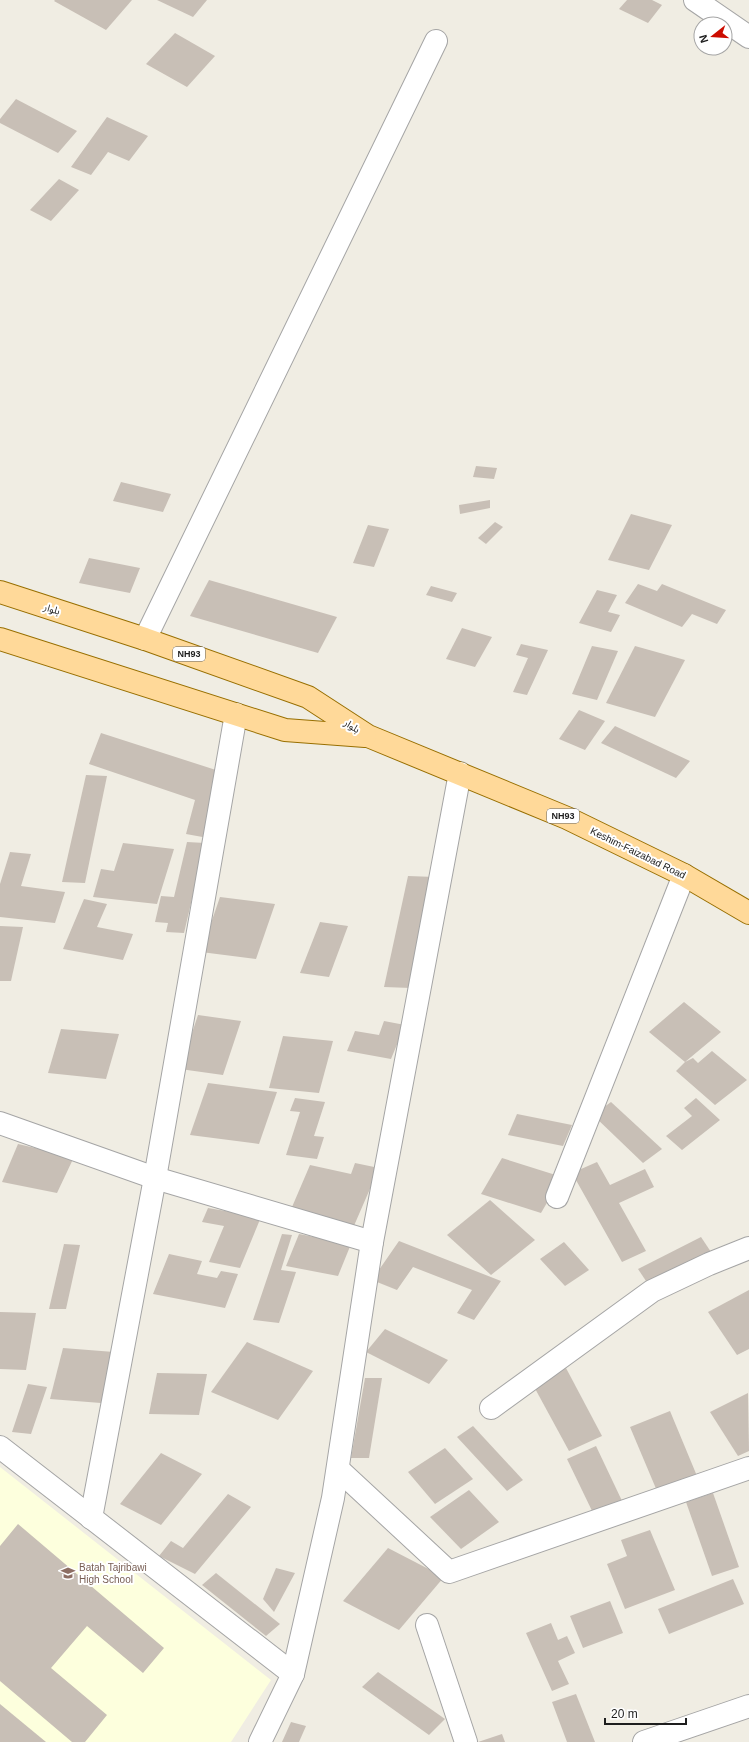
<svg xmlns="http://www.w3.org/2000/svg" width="749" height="1742" viewBox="0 0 749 1742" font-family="Helvetica,'Noto Sans Arabic',sans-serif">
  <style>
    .education { fill: #fdffdd }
    .building { fill: #c8bfb6 }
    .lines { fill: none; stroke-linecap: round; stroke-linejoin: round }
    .minor-casing { stroke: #a5a5a5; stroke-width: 24 }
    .primary-casing { stroke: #986f00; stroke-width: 24 }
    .minor { stroke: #fff; stroke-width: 22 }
    .primary { stroke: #ffd999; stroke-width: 22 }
    .labels { text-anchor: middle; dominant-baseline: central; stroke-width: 4; stroke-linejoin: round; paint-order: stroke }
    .shield { fill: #fff; stroke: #626262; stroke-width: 1 }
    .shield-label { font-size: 9px; font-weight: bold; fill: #1e1e1e }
    .street-label { font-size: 10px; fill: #1e1e1e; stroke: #fff }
    .education-label { font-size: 10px; fill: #785e54; stroke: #fff; text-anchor: start }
  </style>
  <rect width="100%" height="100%" fill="#f0ede3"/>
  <!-- education -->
  <path class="education" d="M0 1467 271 1680 231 1742H0Z"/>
  <!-- building -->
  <g class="building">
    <path d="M55 0H132L106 30 54 1Z"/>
    <path d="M157 0H207L193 17Z"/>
    <path d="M627 0H652L662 5 648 23 619 9Z"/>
    <path d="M175 33 215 56 187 87 146 64Z"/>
    <path d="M16 99 77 131 58 153 0 123V119Z"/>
    <path d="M107 117 148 136 129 161 108 152 91 175 71 167Z"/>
    <path d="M59 179 79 190 51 221 30 210Z"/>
    <path d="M476 466 497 468 494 479 473 477Z"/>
    <path d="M121 482 171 494 163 512 113 501Z"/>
    <path d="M490 500V508L460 514 459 505Z"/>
    <path d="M631 514 672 525 649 570 608 560Z"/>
    <path d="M495 522 503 527 486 544 478 538Z"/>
    <path d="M368 525 389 529 374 567 353 563Z"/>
    <path d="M89 558 140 568 130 593 79 583Z"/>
    <path d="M209 580 337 617 318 653 190 616Z"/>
    <path d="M638 584 657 591 662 584 726 610 717 624 692 614 682 627 625 603Z"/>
    <path d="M431 586 457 593 452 602 426 595Z"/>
    <path d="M597 590 617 595 608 612 620 615 611 632 579 623Z"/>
    <path d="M462 628 492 637 475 667 446 659Z"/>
    <path d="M521 644 548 650 527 695 513 692 528 658 516 655Z"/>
    <path d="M592 646 618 651 597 700 572 694Z"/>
    <path d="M635 646 685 660 655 717 606 703Z"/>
    <path d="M579 710 605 721 585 750 559 739Z"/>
    <path d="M615 726 690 761 676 778 601 743Z"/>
    <path d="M101 733 219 771 208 838 186 834 195 800 89 764Z"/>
    <path d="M86 775 107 776 85 883 62 882Z"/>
    <path d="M187 842 205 843 184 933 166 932 168 923 155 922 161 896 174 897Z"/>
    <path d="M123 843 174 849 157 904 93 897 101 869 114 871Z"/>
    <path d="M10 852 31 854 21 886 65 892 55 923 0 917V884Z"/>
    <path d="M408 876 435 877 411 988 384 987Z"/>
    <path d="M220 897 275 904 256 959 201 952Z"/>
    <path d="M84 899 107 904 97 927 133 934 123 960 63 949Z"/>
    <path d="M320 922 348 926 329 977 300 973Z"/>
    <path d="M0 926 23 927 11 981H0Z"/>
    <path d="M684 1002 721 1032 685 1062 693 1058 698 1063 712 1051 747 1080 715 1105 676 1071 685 1062 649 1032Z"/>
    <path d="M198 1015 241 1021 223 1075 180 1069Z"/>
    <path d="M384 1021 405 1025 391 1059 347 1051 355 1031 379 1035Z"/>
    <path d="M61 1029 119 1034 106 1079 48 1073Z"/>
    <path d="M283 1036 333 1041 319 1093 269 1088Z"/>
    <path d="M208 1083 277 1092 259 1144 190 1135Z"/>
    <path d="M295 1098 325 1102 314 1136 324 1137 317 1159 286 1155 300 1112 290 1111Z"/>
    <path d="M696 1098 720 1120 682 1150 666 1136 692 1116 684 1108Z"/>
    <path d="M611 1102 662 1149 643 1163 593 1115Z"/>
    <path d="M517 1114 572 1125 563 1146 508 1135Z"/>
    <path d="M18 1144 74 1157 57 1193 2 1182Z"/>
    <path d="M502 1158 562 1177 541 1213 481 1194Z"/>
    <path d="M597 1162 610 1185 645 1169 654 1187 619 1203 646 1251 622 1262 572 1173Z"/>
    <path d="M355 1163 379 1168 353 1228 289 1214 310 1165 351 1174Z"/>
    <path d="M490 1200 535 1240 491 1275 447 1235Z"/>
    <path d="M208 1208 261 1217 240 1268 209 1262 224 1226 202 1222Z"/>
    <path d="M282 1234 292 1235 281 1270 296 1272 279 1323 253 1320Z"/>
    <path d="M299 1234 351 1244 338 1276 286 1266Z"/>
    <path d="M701 1237 711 1252 648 1284 638 1269Z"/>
    <path d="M399 1241 501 1281 474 1320 457 1313 472 1290 413 1267 397 1290 372 1280Z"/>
    <path d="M564 1242 589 1270 565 1286 540 1259Z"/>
    <path d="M64 1244 80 1245 66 1309H49Z"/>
    <path d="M169 1254 202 1261 197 1274 217 1278 221 1271 238 1274 225 1308 153 1294Z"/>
    <path d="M749 1290V1349L737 1355 708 1312Z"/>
    <path d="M0 1312 36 1313 26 1370 0 1369Z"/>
    <path d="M385 1329 448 1360 429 1384 366 1352Z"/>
    <path d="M247 1342 313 1371 278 1420 211 1392Z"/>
    <path d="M63 1348 114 1352 101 1403 50 1399Z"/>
    <path d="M566 1368 602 1436 569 1451 532 1383Z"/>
    <path d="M157 1373 207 1374 199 1415 149 1414Z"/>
    <path d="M365 1378H382L369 1458H351Z"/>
    <path d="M28 1384 47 1387 31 1434 12 1432Z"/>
    <path d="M748 1393 749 1451 738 1456 710 1412Z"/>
    <path d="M670 1411 697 1476 657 1491 630 1427Z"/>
    <path d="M473 1426 523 1480 507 1491 457 1437Z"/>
    <path d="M596 1446 623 1503 594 1515 567 1459Z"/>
    <path d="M445 1448 473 1479 435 1504 408 1472Z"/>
    <path d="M161 1453 202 1474 161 1525 120 1504Z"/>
    <path d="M469 1490 499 1522 461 1549 430 1517Z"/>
    <path d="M713 1493 739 1567 712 1576 686 1502Z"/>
    <path d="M228 1494 251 1507 195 1574 159 1556 171 1541 183 1548Z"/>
    <path d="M18 1524 164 1648 143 1673 87 1626 51 1668 107 1715 85 1742H72L0 1681V1546Z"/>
    <path d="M650 1530 675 1590 625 1609 607 1564 627 1556 621 1540Z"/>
    <path d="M388 1548 444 1577 399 1630 343 1601Z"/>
    <path d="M276 1568 295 1573 274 1612 263 1599Z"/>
    <path d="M216 1573 280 1624 266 1636 202 1585Z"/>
    <path d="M733 1579 744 1604 669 1634 658 1609Z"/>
    <path d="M610 1601 623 1633 583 1648 570 1616Z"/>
    <path d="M551 1623 558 1640 567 1636 575 1653 558 1661 569 1684 552 1691 526 1633Z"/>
    <path d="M378 1672 445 1719 429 1735 362 1687Z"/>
    <path d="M576 1694 595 1742H567L552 1702Z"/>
    <path d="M0 1704 46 1742H0Z"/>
    <path d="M291 1722 306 1726 299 1742H282Z"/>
    <path d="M502 1734 505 1742H478Z"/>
  </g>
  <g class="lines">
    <defs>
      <g id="minor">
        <path d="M695 0 749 37"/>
        <path d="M145 639 436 41"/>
        <path d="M0 1123 155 1178 372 1242"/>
        <path d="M557 1197 684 875"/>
        <path d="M491 1408 652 1291 709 1264 749 1248"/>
        <path d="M0 1447 293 1674"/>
        <path d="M338 1469 449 1572 749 1468"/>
        <path d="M91 1518 155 1178 236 714"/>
        <path d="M427 1625 466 1742"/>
        <path d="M260 1742 293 1674 333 1498 372 1242 460 773"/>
        <path d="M644 1742 749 1706"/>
      </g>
      <g id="primary">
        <path d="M0 592 145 639 308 697 368 736 567 818 684 875 749 913"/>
        <path d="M0 639 285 730 365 736"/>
      </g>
    </defs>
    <!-- minor casing -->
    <use href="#minor" class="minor-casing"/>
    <!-- primary casing -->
    <use href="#primary" class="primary-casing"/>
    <!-- minor -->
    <use href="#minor" class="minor"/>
    <!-- primary -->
    <use href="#primary" class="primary"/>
  </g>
  <!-- icons -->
  <defs>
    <symbol id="school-bare" viewBox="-9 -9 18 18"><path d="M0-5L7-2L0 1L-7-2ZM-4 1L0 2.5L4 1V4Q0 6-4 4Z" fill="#8d6e63" stroke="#fff" stroke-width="2.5" paint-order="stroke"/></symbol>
  </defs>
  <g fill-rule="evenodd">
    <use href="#school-bare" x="58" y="1563" width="20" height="20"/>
  </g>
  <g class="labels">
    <!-- shield labels -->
    <g class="shield">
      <rect x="173" y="647" width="32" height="14" rx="3"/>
      <rect x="547" y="809" width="32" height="14" rx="3"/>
    </g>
    <g class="shield-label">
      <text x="189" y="654">NH93</text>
      <text x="563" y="816">NH93</text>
    </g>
    <!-- street labels -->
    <g class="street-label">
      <text transform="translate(52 609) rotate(18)">بلوار</text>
      <text transform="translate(352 726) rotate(32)">بلوار</text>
      <text transform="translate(638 853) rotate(26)">Keshim-Faizabad Road</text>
    </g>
    <!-- education labels -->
    <g class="education-label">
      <text x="79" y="1567">Batah Tajribawi<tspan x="79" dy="12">High School</tspan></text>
    </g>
  </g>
  <!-- north arrow -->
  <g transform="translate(713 36) rotate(253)"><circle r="19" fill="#ffffff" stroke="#a5a5a5"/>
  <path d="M0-3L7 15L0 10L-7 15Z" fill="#cc0c00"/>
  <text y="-6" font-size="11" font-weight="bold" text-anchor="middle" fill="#1e1e1e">N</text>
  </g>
  <!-- scale -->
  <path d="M605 1718v6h81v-6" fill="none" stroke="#1e1e1e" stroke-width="2"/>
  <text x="611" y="1718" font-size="12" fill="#1e1e1e" stroke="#ffffff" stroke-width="3" paint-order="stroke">20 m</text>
</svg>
